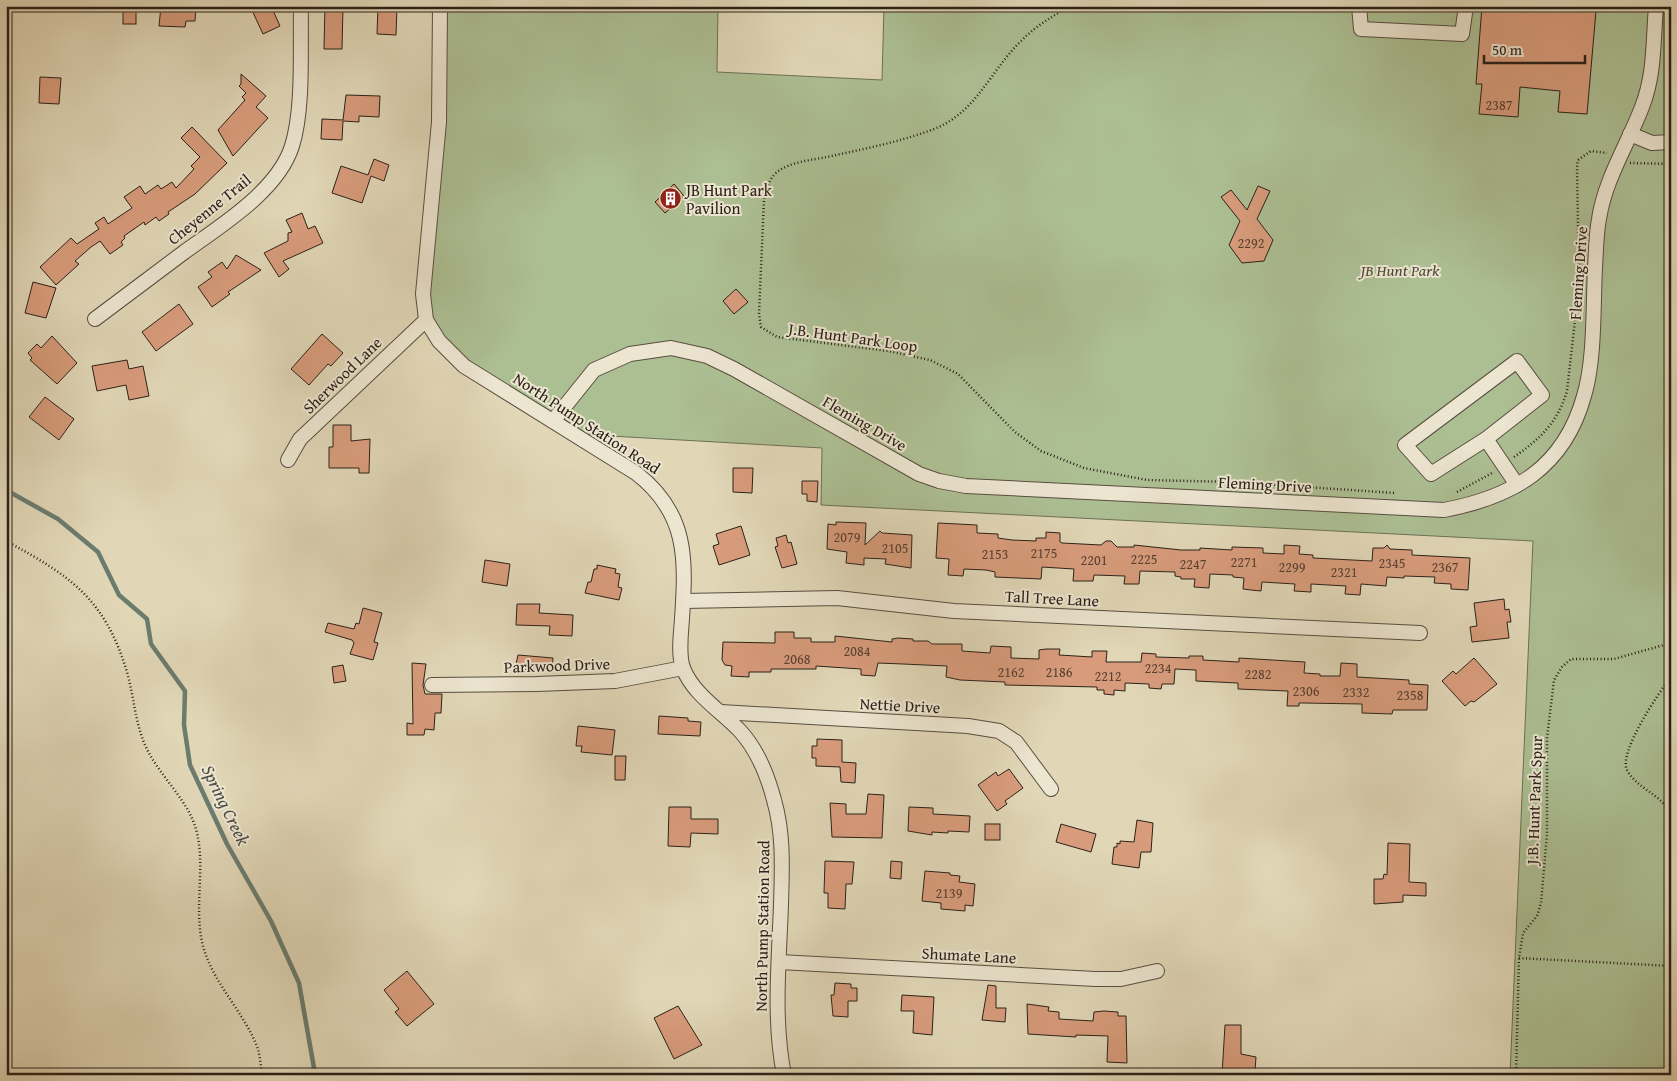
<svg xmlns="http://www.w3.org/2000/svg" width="1677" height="1081" viewBox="0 0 1677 1081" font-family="'Gentium Book Plus',serif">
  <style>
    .green { fill: #acbf93; stroke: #6c7056 }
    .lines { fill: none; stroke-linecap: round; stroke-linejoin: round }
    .stream { stroke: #6b7c6f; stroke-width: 4.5 }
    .building { fill: #d89c7c; stroke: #2b2018 }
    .minor-casing { stroke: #584e40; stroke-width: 16 }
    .path { stroke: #2b2018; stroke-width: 2.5; stroke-dasharray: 1 2.5; stroke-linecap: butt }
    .minor { stroke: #ece5d0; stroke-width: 14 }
    .labels { text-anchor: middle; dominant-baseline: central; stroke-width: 4; stroke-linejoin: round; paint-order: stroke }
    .number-label { font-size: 14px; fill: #563f31 }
    .poi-label { font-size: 16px; fill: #2b2018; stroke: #ece5d0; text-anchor: start }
    .street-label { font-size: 16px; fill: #2b2018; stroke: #ece5d0 }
    .park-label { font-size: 16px; font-style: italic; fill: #4b4837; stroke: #ece5d0 }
    .water-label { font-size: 18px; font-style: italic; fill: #4b4e44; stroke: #ece5d0 }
  </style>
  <rect width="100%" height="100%" fill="#e1d7b7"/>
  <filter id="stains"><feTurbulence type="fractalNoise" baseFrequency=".004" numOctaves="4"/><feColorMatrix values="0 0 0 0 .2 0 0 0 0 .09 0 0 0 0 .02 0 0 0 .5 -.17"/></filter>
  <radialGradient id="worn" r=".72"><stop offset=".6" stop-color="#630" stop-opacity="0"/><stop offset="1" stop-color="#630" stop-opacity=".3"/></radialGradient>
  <!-- green -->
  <path class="green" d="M440 6H718L717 72 882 80 884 6H1671V1075H1510L1533 541 821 505 822 448 575 434 464 366 426 320Z"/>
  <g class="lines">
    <!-- stream -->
    <path class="stream" d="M6 490 58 519 98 552 119 595 147 619 151 644 185 691 184 725 190 765 227 844 271 921 299 983 314 1068 312 1075"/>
  </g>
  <!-- building -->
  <g class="building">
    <rect x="123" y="6" width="13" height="18"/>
    <path d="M161 6H196L195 21H186L185 27 159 26Z"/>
    <path d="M250 6H271L280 26 263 34Z"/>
    <path d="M325 6H343L342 49H324Z"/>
    <path d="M378 6H397L396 35 377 34Z"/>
    <path d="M1482 6H1539L1596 11 1587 114 1558 112 1560 91 1520 87 1518 117 1479 114 1482 84H1476Z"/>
    <path d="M241 74 266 96 256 107 268 118 233 156 218 130 245 100 242 97 246 93 239 86 241 84Z"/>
    <path d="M40 77 61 78 59 104 39 103Z"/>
    <path d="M346 95 380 96 379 117 359 116V122L343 121 342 140 321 139 322 119 343 120Z"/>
    <path d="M192 127 227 163 195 194 168 212 169 214 159 221 156 217 145 225 144 222 124 236 125 238 121 242 123 245 110 254 100 241 91 247 75 261 79 264 56 285 40 267 71 238 77 244 99 229 95 223 104 217 108 224 132 208 124 197 140 186 145 194 158 185 161 189 172 182 176 188 194 169 191 166 200 157 181 138Z"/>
    <path d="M374 159 389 165 384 181 371 176 362 203 332 193 341 166 368 175Z"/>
    <path d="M674 184 684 196 665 213 655 202Z"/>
    <path d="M1258 186 1270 191 1257 219 1273 240 1264 261 1242 263 1229 245 1240 221 1221 197 1231 190 1247 210Z"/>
    <path d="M302 213 308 229 315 226 323 243 283 261 289 269 279 277 264 253 288 241V233L292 232 286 220Z"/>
    <path d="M236 255 261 270 228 292 230 294 212 307 198 287 212 277 208 272 222 262 227 269Z"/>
    <path d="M33 282 56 288 46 318 25 313Z"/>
    <path d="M736 289 748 302 734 314 723 301Z"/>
    <path d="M179 304 193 324 156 351 142 332Z"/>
    <path d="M322 334 343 353 331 366 328 364 309 385 291 369Z"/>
    <path d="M52 336 77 363 57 384 30 360 32 358 28 353 37 344 41 348Z"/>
    <path d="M127 360 129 369 143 366 149 396 129 400 126 385 97 391 92 366Z"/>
    <path d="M45 397 74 419 59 440 29 417Z"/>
    <path d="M333 425H351V441L370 439 369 473H359V468H329V447H333Z"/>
    <path d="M733 468H753L752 493 733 492Z"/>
    <path d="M802 481H818L817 502 807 501V494H802Z"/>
    <path d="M836 522 866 523 865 545 880 531 882 533 912 535 911 568 885 564 886 559 864 558V565L846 563 847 552 827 549 828 524 836 525Z"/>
    <path d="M938 523 977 525V533L998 534V538L1012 540 1036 541V538H1046V532L1060 533V542L1062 543 1101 545 1106 541H1111L1117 547H1134V545L1181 550H1200V548L1232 550V547L1263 548V553L1284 554V545L1300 546 1299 554 1313 555V558L1372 561 1373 548H1384L1387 545 1390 549 1412 550V555L1470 558 1468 590 1451 589V584L1434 583 1435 577 1404 576V578L1387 577 1386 586 1361 584 1360 595 1345 594 1346 586 1311 584V592L1294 591 1295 584 1262 582 1261 591 1251 590 1243 589 1244 578 1233 577V575L1210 574 1209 588 1194 587 1195 579H1181V577L1175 576V572L1140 571 1139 584H1124L1125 576 1094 575 1093 581H1073L1074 569 1042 567 1041 579 995 577V572L986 570 964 569 963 576 948 575 949 559 936 558Z"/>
    <path d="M741 526 750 555 719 565 713 546 719 544 716 534Z"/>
    <path d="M786 535 788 543 791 542 797 564 782 568 775 547 778 546 776 538Z"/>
    <path d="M485 560 510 564 507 586 482 582Z"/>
    <path d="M597 565 616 569 615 573 620 574 618 587 622 588 619 600 585 593 588 582H591L594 569H597Z"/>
    <path d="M1504 599 1505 610 1509 609 1511 622H1507L1509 638 1472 642 1470 627 1477 626 1474 603Z"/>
    <path d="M517 604H540L539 613 573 615 572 636 549 635 550 626 516 625Z"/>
    <path d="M363 608 382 613 374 642 378 643 373 660 350 654 354 643 352 640 325 632 328 623 354 629 356 623 359 624Z"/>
    <path d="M775 632H794V638H811V642H835V636L892 642V639L898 638 913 639V641H928L932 644H962V651L990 653 991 646 1011 647V658L1039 659V650L1046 649H1060L1059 655 1092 657V651H1107L1106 662H1141L1142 653 1156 654V657L1189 658V656H1203V660L1239 662V658L1305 662 1304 673 1320 674V676H1340L1341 663 1357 664V677L1409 680V684L1428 685 1427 710H1393L1392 714 1362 713V704L1304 703H1299V706H1287L1288 691 1238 689V683L1196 681V670L1175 669 1174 684H1162L1161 689 1149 688V684L1125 683V691L1114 690V695L1104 694V690H1097V687L1005 685V682L960 680 946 677 947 666 903 664 878 663 875 676 861 675V669L816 666V669H771V672H749V677L731 676 732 666 725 665 722 660 723 642 775 643Z"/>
    <path d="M518 655 553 658 552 670 515 669Z"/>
    <path d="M1474 658 1497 684 1474 702 1471 701 1465 706 1442 681 1453 671 1456 674Z"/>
    <path d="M412 663 426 664 423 685 425 694H442L441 713H435L434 730 425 729 424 735H407V723L413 724Z"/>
    <path d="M343 665 346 681 334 683 332 667Z"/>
    <path d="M659 716 688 718V721L701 722 700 736 658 734Z"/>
    <path d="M578 726 615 730 612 755 581 752 582 746H576Z"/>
    <path d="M817 739 842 740V762L856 763 855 783 841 782 840 767 816 766V758H812V746H817Z"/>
    <path d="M615 756H626L625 780H615Z"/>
    <path d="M1009 769 1023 788 1005 801 1007 804 997 811 978 785 996 772 998 776Z"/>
    <path d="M868 794 884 795 882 838 832 837 830 803 846 804V814H866Z"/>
    <path d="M669 807H691V819H718V834L691 833 690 847 668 846Z"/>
    <path d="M909 807 933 808V814L970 816 969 832 948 831V833L932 832V835L908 831Z"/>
    <path d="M1137 820 1153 823 1151 852H1141L1139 868 1112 864 1114 847H1117V843L1120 844V841L1134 842Z"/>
    <rect x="985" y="824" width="15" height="16"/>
    <path d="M1061 824 1096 834 1091 852 1056 842Z"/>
    <path d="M1388 843 1410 844 1409 882 1426 883V896L1403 895V902L1374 904V879H1383L1384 874 1387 875Z"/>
    <path d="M825 861 854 862 852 884H846L845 909 828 908V893H824Z"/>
    <path d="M891 861 902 862 901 879 890 878Z"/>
    <path d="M925 871 950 873V875L960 876 959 882 975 884 973 906 965 905V911L941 909V903L922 901Z"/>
    <path d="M407 971 434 1004 407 1026 395 1012 399 1009 384 990Z"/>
    <path d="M835 983 851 984V988H857V1001H848V1017L833 1016 831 995H834Z"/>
    <path d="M988 985 996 986V1008H1006L1005 1022 982 1020Z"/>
    <path d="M902 995 934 997 932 1035 913 1033 914 1011H901Z"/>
    <path d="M1027 1004 1049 1007 1048 1011 1059 1012V1019L1093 1021 1094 1012 1104 1011 1118 1012V1016H1126L1127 1063 1107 1062 1108 1036 1076 1035V1037L1028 1034Z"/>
    <path d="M678 1006 702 1045 674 1059 654 1018Z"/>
    <path d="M1225 1025H1241V1054L1256 1057 1255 1071H1248V1075H1222Z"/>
  </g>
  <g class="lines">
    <defs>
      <g id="minor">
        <path d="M440 6 439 122 423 294 426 320 439 341 464 366 636 473C688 513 686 559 682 619 681 634 678 654 683 668 694 696 723 712 741 732 757 750 768 777 774 800 784 834 782 870 781 905 779 962 773 1019 784 1075"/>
        <path d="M1359 6 1361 29 1462 34 1466 6"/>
        <path d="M1630 134 1652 143 1671 142"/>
        <path d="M95 319C124 297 154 275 183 253 220 226 278 191 292 146 304 108 300 47 301 6"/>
        <path d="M553 421 594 370 630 354 671 348 707 356 734 369 919 474 939 481 966 486 1444 510C1513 497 1564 468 1584 396 1595 360 1593 307 1595 268 1596 252 1596 235 1599 219 1605 179 1628 144 1642 107 1655 74 1653 41 1656 6"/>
        <path d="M1486 439 1431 474 1405 445 1517 361 1542 395 1486 439 1517 485"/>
        <path d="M288 460 300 439 426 320"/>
        <path d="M683 601 837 598 954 611 1420 633"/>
        <path d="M432 685 537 684 615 681 683 668"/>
        <path d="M721 712 968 726 999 731 1016 742 1051 789"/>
        <path d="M779 962 1095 979H1121L1157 971"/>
      </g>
    </defs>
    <!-- minor casing -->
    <use href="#minor" class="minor-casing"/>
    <!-- path -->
    <g class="path">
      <path d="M1070 6C1051 17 1033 28 1018 44 989 74 975 113 934 129 900 142 863 149 827 157 811 160 790 162 777 172 769 179 766 189 764 199L759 314 761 327 777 337 888 351 930 360 958 374 1015 432 1041 451 1084 468 1147 480 1232 482 1395 493"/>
      <path d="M1630 163 1671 164"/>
      <path d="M1514 457C1540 439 1558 422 1567 391L1579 285 1577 167 1578 160 1591 151 1607 153"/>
      <path d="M1457 492 1494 472"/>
      <path d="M6 541C71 576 105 599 127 672 134 697 135 722 145 745 158 775 187 798 196 829 206 865 194 905 202 942 211 982 244 1011 258 1049 260 1057 261 1066 262 1075"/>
      <path d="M1671 677C1659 692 1618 753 1627 770 1635 785 1651 791 1662 802 1665 805 1668 811 1671 815"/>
      <path d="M1519 958 1671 966"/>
      <path d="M1516 1075 1519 958 1523 933 1537 916 1541 903 1547 834V738L1554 680 1562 667 1571 659H1614L1671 643"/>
    </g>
    <!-- minor -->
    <use href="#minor" class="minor"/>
  </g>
  <!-- icons -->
  <defs>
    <symbol id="building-disc" viewBox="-11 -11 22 22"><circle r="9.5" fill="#8f2418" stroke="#ece5d0"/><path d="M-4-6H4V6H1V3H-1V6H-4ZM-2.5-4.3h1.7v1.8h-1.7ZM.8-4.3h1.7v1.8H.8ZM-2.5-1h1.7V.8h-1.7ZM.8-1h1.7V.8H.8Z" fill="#fff"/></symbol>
  </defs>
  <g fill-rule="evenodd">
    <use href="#building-disc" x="658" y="186" width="25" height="25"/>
  </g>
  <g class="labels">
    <!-- number labels -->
    <g class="number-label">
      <text x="1499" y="105">2387</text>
      <text x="1251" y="243">2292</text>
      <text x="847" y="537">2079</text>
      <text x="895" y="548">2105</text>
      <text x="1044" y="553">2175</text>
      <text x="995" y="554">2153</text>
      <text x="1144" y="559">2225</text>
      <text x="1094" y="560">2201</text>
      <text x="1244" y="562">2271</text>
      <text x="1392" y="563">2345</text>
      <text x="1193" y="564">2247</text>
      <text x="1292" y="567">2299</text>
      <text x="1445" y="567">2367</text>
      <text x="1344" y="572">2321</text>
      <text x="857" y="651">2084</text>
      <text x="797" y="659">2068</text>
      <text x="1158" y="668">2234</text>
      <text x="1011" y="672">2162</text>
      <text x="1059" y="672">2186</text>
      <text x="1258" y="674">2282</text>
      <text x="1108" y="676">2212</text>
      <text x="1306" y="691">2306</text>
      <text x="1356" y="692">2332</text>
      <text x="1410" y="695">2358</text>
      <text x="949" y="893">2139</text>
    </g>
    <!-- poi labels -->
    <g class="poi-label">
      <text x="686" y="190">JB Hunt Park<tspan x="686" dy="18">Pavilion</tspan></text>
    </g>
    <!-- street labels -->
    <g class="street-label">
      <text transform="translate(209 209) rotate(-39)">Cheyenne Trail</text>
      <text transform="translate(1578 273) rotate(-86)">Fleming Drive</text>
      <text transform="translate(853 337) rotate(8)">J.B. Hunt Park Loop</text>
      <text transform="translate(342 375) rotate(-44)">Sherwood Lane</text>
      <text transform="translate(587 423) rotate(33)">North Pump Station Road</text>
      <text transform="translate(865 423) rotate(30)">Fleming Drive</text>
      <text transform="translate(1265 484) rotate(3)">Fleming Drive</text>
      <text transform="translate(1052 598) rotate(3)">Tall Tree Lane</text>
      <text transform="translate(557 665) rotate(-2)">Parkwood Drive</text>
      <text transform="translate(900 705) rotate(3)">Nettie Drive</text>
      <text transform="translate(1534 800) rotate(-88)">J.B. Hunt Park Spur</text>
      <text transform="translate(762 926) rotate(-89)">North Pump Station Road</text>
      <text transform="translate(969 955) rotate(3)">Shumate Lane</text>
    </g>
    <!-- park labels -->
    <g class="park-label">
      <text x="1400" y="270">JB Hunt Park</text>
    </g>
    <!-- water labels -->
    <g class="water-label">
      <text transform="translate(226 805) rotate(64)">Spring Creek</text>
    </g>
  </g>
  <!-- margin -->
  <rect width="1677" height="1081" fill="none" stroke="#e1d7b7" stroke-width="25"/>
  <rect x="8" y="8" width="1662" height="1066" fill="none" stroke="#2b2018" stroke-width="2.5"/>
  <rect x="12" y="12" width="1652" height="1056" fill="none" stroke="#2b2018"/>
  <!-- scale -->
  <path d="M1484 55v8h101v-8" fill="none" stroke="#2b2018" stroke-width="2.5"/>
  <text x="1492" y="55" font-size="15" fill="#2b2018" stroke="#ece5d0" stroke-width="4" paint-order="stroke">50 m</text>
  <rect width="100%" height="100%" filter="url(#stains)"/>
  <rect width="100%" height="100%" fill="url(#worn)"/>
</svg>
